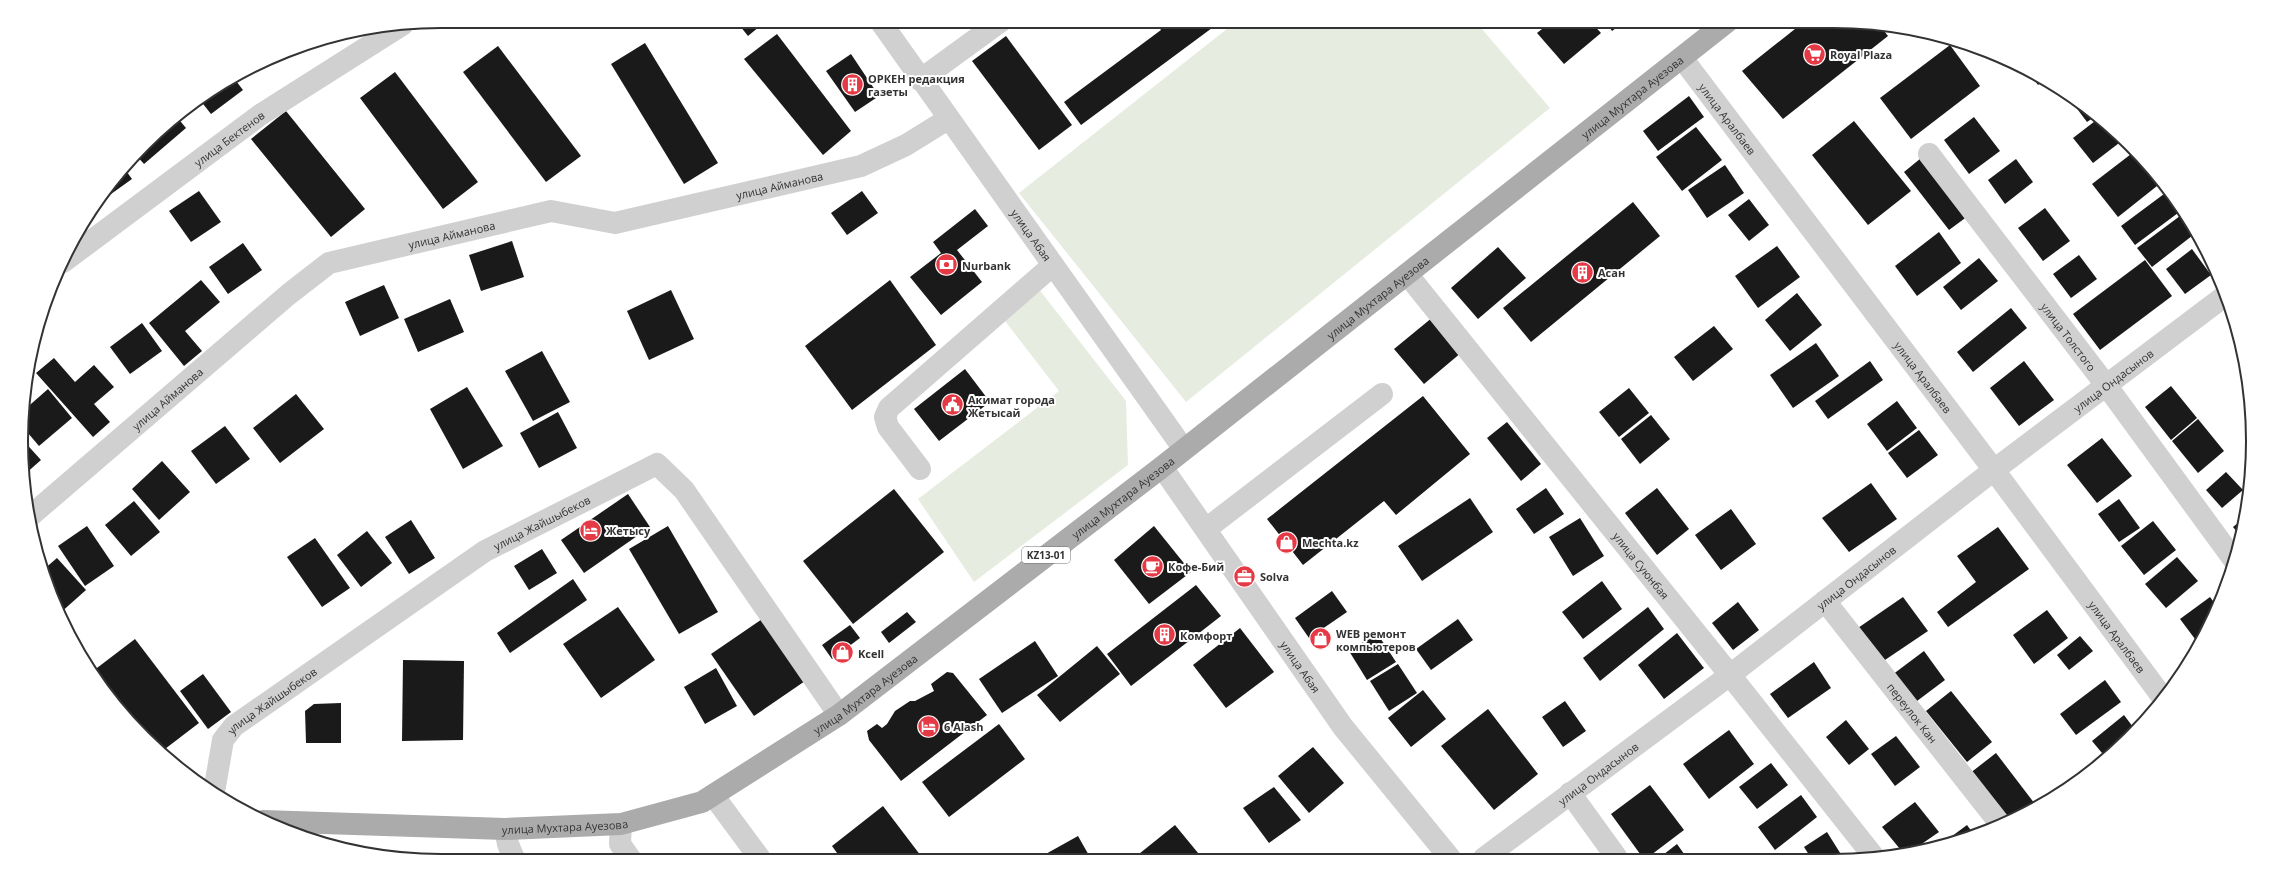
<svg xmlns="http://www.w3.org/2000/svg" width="2274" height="882" viewBox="0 0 2274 882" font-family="'Open Sans',sans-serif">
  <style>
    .green { fill: #e6ecdf }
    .building { fill: #1a1a1a }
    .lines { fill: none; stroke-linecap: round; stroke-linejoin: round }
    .minor { stroke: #d0d0d0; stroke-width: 22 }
    .major { stroke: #ababab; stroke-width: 22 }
    .labels { text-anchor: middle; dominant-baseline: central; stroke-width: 4; stroke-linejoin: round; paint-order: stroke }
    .shield { fill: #fff; stroke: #707070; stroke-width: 1 }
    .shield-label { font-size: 10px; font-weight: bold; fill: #333 }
    .poi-label { font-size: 11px; font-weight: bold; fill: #333; stroke: #fff; text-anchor: start }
    .street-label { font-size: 11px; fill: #333; stroke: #fff }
    .rim { fill: none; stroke: #333; stroke-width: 2 }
  </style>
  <rect width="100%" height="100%" fill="#fff"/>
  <!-- green -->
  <g class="green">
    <path d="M1237 21H1475L1550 108 1186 402 1019 193Z"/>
    <path d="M1038 288 1126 401 1128 465 974 582 918 499 1059 391 1002 317Z"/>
  </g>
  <!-- building -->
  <g class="building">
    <path d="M736 21H766L748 36Z"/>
    <path d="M1155 21H1207L1212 28 1081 125 1064 102 1161 30Z"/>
    <path d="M1552 21H1590L1601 33 1564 64 1537 33Z"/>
    <path d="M1605 21H1626L1612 31Z"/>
    <path d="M1805 21H1833L1881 27 1888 36 1783 119 1742 71Z"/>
    <path d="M777 34 851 131 823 155 744 59Z"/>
    <path d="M1006 36 1072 125 1039 150 972 61Z"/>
    <path d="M645 43 718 163 684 184 611 64Z"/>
    <path d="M1950 45 1980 86 1911 139 1880 98Z"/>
    <path d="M498 46 581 156 546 182 463 72Z"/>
    <path d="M851 54 879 96 855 112 826 71Z"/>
    <path d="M2026 69 2044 80 2038 85Z"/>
    <path d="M395 72 478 182 443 209 360 98Z"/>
    <path d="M233 77 243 90 211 114 200 100Z"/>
    <path d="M2066 94 2089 108 2097 115 2087 122Z"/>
    <path d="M1689 96 1704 117 1658 151 1643 131Z"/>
    <path d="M286 111 365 209 331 237 251 139Z"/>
    <path d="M176 116 186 128 144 164 136 155 164 125Z"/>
    <path d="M1974 117 2000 151 1969 174 1944 140Z"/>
    <path d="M2099 118 2123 140 2093 163 2073 138Z"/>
    <path d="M1854 121 1911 191 1868 225 1812 155Z"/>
    <path d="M1696 127 1722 160 1682 191 1656 157Z"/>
    <path d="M2135 151 2149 164 2162 182 2118 217 2092 184Z"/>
    <path d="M1926 154 1972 213 1949 230 1904 172Z"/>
    <path d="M2016 159 2033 182 2005 204 1988 180Z"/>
    <path d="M1725 165 1744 193 1707 218 1688 190Z"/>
    <path d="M124 168 132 179 97 204 108 185Z"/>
    <path d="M199 191 221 222 191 242 169 211Z"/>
    <path d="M862 191 878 213 847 235 831 213Z"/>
    <path d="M2168 191 2182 210 2135 245 2121 226Z"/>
    <path d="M1749 199 1769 225 1749 241 1728 215Z"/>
    <path d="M1633 202 1660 236 1531 342 1503 308Z"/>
    <path d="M2045 208 2070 241 2043 261 2018 228Z"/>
    <path d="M975 209 988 226 957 250 982 282 941 315 910 277 941 253 933 242Z"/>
    <path d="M2184 213 2197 232 2152 267 2137 248Z"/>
    <path d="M1939 232 1961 263 1917 296 1895 266Z"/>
    <path d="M512 241 524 277 481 291 469 255Z"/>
    <path d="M243 243 262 270 228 294 209 267Z"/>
    <path d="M1777 246 1800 277 1758 308 1735 276Z"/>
    <path d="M1498 247 1526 278 1478 319 1451 288Z"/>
    <path d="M2192 249 2211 275 2185 294 2166 269Z"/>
    <path d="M2079 255 2097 279 2071 298 2053 274Z"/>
    <path d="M1979 258 1998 281 1961 310 1943 287Z"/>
    <path d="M2145 260 2172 296 2100 350 2073 314Z"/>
    <path d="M201 280 220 302 185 331 202 351 184 366 149 323Z"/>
    <path d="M890 280 936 345 852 410 805 346Z"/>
    <path d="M384 285 399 318 360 336 345 302Z"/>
    <path d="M671 290 694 339 649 360 627 311Z"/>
    <path d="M1797 293 1822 325 1790 351 1765 320Z"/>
    <path d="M450 299 464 332 418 352 404 319Z"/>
    <path d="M2011 308 2027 328 1973 372 1957 352Z"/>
    <path d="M1433 317 1462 352 1424 384 1394 349Z"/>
    <path d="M142 323 162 351 130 374 110 347Z"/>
    <path d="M1714 326 1733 349 1693 381 1674 357Z"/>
    <path d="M1816 343 1839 376 1793 408 1770 375Z"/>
    <path d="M542 351 570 402 533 421 505 371Z"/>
    <path d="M54 358 75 382 94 365 114 387 94 404 110 422 93 437 36 373Z"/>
    <path d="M1870 361 1883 380 1828 419 1815 401Z"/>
    <path d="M2024 361 2054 400 2019 426 1990 388Z"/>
    <path d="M965 369 990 402 939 441 914 409Z"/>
    <path d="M2171 386 2197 418 2171 440 2145 407Z"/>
    <path d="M467 387 503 446 463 469 430 409Z"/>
    <path d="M1629 388 1649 413 1619 437 1599 412Z"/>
    <path d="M48 389 72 418 39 446 22 426 23 411Z"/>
    <path d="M296 394 324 429 280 463 253 428Z"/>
    <path d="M1423 396 1470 454 1396 515 1384 501 1303 565 1267 519Z"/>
    <path d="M1897 401 1917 428 1887 451 1867 424Z"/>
    <path d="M558 412 577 448 539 468 520 433Z"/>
    <path d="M1651 415 1670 439 1640 464 1621 439Z"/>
    <path d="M2198 419 2224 451 2198 473 2172 441Z"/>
    <path d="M1507 422 1541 464 1521 481 1487 438Z"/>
    <path d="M225 426 250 459 216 484 191 451Z"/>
    <path d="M1919 430 1938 455 1907 478 1888 453Z"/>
    <path d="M21 438 41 460 24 475 21 441Z"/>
    <path d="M2102 438 2132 476 2097 503 2067 465Z"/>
    <path d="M162 461 190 492 159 520 132 489Z"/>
    <path d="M2226 472 2243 490 2222 508 2206 490Z"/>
    <path d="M1871 483 1897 519 1849 552 1822 518Z"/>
    <path d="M1546 488 1564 514 1534 534 1516 509Z"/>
    <path d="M1657 488 1689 529 1657 555 1625 513Z"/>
    <path d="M894 489 944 552 853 624 803 561Z"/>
    <path d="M628 494 650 527 584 573 561 540Z"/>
    <path d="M1470 498 1493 532 1422 581 1398 546Z"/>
    <path d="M2119 499 2140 528 2119 542 2098 514Z"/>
    <path d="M134 501 160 532 131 556 105 525Z"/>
    <path d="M1731 509 1756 544 1721 570 1695 535Z"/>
    <path d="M1580 518 1604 556 1573 576 1549 537Z"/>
    <path d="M2244 518 2241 537 2233 527Z"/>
    <path d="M411 520 435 558 409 574 385 537Z"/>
    <path d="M2153 521 2176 550 2144 575 2121 546Z"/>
    <path d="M87 526 114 566 85 586 58 546Z"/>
    <path d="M668 526 718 612 679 634 629 549Z"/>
    <path d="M1154 526 1191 572 1149 604 1114 560Z"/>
    <path d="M1998 527 2029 569 1948 627 1937 612 1976 582 1957 556Z"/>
    <path d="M367 531 392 563 361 587 337 555Z"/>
    <path d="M315 538 350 588 322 607 287 557Z"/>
    <path d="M542 549 557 573 529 590 514 566Z"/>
    <path d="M2177 557 2198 581 2166 608 2145 584Z"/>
    <path d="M57 558 86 590 59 614 53 602 43 570Z"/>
    <path d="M573 579 587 600 510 653 497 633Z"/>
    <path d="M1602 581 1622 609 1583 639 1562 612Z"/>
    <path d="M1196 585 1221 616 1131 686 1107 654Z"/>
    <path d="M1332 591 1347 612 1309 638 1295 618Z"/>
    <path d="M1903 597 1928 631 1879 664 1855 630Z"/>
    <path d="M2210 597 2216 605 2201 641 2198 643 2180 619Z"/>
    <path d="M1738 602 1759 630 1733 650 1712 623Z"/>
    <path d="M618 607 655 660 601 698 563 644Z"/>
    <path d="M1648 607 1664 629 1600 681 1583 658Z"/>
    <path d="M2047 610 2068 638 2034 664 2013 635Z"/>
    <path d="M907 612 916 622 889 643 881 632Z"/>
    <path d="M765 617 808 679 754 716 711 654Z"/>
    <path d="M1458 619 1473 640 1431 670 1416 649Z"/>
    <path d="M850 625 860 638 832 659 822 645Z"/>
    <path d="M1240 628 1274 672 1226 708 1193 665Z"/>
    <path d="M1377 633 1396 662 1367 680 1349 651Z"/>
    <path d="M1677 633 1704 668 1664 699 1638 665Z"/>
    <path d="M2080 636 2093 651 2069 670 2057 655Z"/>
    <path d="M135 639 199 723 161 752 135 727 93 671Z"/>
    <path d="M1035 641 1058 676 1002 713 979 679Z"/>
    <path d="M1097 646 1120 674 1060 722 1037 695Z"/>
    <path d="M1924 651 1945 680 1913 704 1892 675Z"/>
    <path d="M403 660 464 661 463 740 402 741Z"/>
    <path d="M1814 662 1831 688 1788 718 1770 694Z"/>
    <path d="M1398 664 1417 693 1389 711 1370 681Z"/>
    <path d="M716 668 737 706 705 724 684 687Z"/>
    <path d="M947 672 953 673 987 715 901 781 869 740 867 731 877 724 882 728 887 724 895 711 910 701H915L934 691 931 684Z"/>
    <path d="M203 674 231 712 208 729 180 691Z"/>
    <path d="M2105 680 2121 702 2076 735 2060 714Z"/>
    <path d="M1423 690 1446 719 1411 747 1388 718Z"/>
    <path d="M1951 691 1992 742 1967 762 1926 711Z"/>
    <path d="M1565 701 1586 731 1563 747 1542 717Z"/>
    <path d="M341 703V743H306L305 711 314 704Z"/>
    <path d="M1488 709 1538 774 1494 810 1441 746Z"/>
    <path d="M2124 715 2136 731 2107 759 2092 741Z"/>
    <path d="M1846 720 1869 749 1849 765 1826 737Z"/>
    <path d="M999 724 1025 759 949 817 922 782Z"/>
    <path d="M1729 730 1754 764 1709 799 1683 764Z"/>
    <path d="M1896 736 1920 767 1895 786 1871 754Z"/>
    <path d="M1313 747 1344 783 1309 813 1278 776Z"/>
    <path d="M1996 753 2035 804 2016 819 2007 823 1969 774Z"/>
    <path d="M1771 763 1788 785 1757 809 1739 787Z"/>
    <path d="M1650 785 1684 830 1647 858H1643L1611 814Z"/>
    <path d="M1274 787 1301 820 1269 843 1243 808Z"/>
    <path d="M1801 795 1817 817 1775 850 1758 827Z"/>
    <path d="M1915 802 1939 832 1910 852 1904 854 1882 827Z"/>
    <path d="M883 806 921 856 915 860H842L832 846Z"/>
    <path d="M1175 825 1203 859H1135L1134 858Z"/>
    <path d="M1967 825 1975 836 1940 845Z"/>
    <path d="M1827 832 1842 856 1811 858 1804 847Z"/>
    <path d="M1078 836 1091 859 1035 860Z"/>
    <path d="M1677 844 1687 858H1659Z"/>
  </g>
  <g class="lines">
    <!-- minor -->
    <g class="minor">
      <path id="s1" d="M880 21 1183 448"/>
      <path id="s2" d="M1682 58 1994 470 2163 698"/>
      <path d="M920 80 1001 21"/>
      <path id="s3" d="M1929 154 2106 385 2234 560"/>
      <path id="s4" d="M63 262 260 115 402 25"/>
      <path id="s5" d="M1407 274 1730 675 1874 857"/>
      <path id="s6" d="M1162 467 1343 727 1450 858"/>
      <path d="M920 469 888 427 885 417 889 408 1052 266"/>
      <path id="s7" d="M29 517 289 294 329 263 551 211 615 223 861 166 906 145 948 119"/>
      <path d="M1206 529 1382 394"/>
      <path id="s8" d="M1825 601 2001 825"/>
      <path id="s9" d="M214 792 223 740 234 726 485 551 657 464 684 490 839 715"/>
      <path d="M1570 793 1617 858"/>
      <path d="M713 795 761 860"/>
      <path d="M621 824 620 844 632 861"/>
      <path d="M505 829 508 844 515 861"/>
      <path id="s10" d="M1484 858 1730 675 1994 470 2226 295"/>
    </g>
    <!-- major -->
    <path class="major" id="s11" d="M263 821 505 829 621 824 702 802 839 715 1162 467 1728 21"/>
  </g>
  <!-- icons -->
  <defs>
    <symbol id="supermarket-disc" viewBox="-11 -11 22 22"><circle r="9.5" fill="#e63946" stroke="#fff"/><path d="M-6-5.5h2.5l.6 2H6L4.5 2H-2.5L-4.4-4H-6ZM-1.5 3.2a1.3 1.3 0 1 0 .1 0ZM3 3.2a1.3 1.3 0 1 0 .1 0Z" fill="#fff"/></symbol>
    <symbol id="building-disc" viewBox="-11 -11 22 22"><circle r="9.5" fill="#e63946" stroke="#fff"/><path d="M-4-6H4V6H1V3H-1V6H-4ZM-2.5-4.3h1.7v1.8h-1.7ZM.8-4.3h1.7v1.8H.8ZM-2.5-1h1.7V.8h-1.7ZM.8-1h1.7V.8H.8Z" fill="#fff"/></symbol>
    <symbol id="bank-disc" viewBox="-11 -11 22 22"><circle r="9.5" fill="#e63946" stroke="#fff"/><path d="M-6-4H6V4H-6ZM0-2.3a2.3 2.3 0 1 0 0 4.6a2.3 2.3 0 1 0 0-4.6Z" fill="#fff"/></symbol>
    <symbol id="civic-disc" viewBox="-11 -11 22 22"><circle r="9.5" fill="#e63946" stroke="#fff"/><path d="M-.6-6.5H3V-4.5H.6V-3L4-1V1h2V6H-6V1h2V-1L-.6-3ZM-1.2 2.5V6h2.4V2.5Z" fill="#fff"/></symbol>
    <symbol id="hotel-disc" viewBox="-11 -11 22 22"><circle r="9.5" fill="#e63946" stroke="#fff"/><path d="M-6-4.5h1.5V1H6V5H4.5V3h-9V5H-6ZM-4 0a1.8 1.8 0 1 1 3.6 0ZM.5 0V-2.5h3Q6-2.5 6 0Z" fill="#fff"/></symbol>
    <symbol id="shop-disc" viewBox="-11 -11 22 22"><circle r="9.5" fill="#e63946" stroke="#fff"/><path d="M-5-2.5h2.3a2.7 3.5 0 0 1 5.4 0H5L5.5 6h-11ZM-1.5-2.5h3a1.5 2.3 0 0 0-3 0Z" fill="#fff"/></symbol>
    <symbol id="cafe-disc" viewBox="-11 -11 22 22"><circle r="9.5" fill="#e63946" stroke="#fff"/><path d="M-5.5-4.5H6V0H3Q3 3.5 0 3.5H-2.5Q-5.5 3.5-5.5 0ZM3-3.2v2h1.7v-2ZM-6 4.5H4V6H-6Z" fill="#fff"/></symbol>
    <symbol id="office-disc" viewBox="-11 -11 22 22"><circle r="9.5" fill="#e63946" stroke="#fff"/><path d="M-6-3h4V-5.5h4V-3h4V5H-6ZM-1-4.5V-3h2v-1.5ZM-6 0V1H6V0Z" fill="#fff"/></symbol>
  </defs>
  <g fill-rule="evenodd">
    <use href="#supermarket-disc" x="1802" y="42" width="25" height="25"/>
    <use href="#building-disc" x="840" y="72" width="25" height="25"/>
    <use href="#bank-disc" x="934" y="252" width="25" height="25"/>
    <use href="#building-disc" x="1570" y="260" width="25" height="25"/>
    <use href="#civic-disc" x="940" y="392" width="25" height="25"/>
    <use href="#hotel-disc" x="578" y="518" width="25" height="25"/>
    <use href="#shop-disc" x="1274" y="530" width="25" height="25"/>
    <use href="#cafe-disc" x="1140" y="554" width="25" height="25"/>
    <use href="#office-disc" x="1232" y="564" width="25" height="25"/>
    <use href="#building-disc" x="1152" y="622" width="25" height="25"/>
    <use href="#shop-disc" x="1308" y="626" width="25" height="25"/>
    <use href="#shop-disc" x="830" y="640" width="25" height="25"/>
    <use href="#hotel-disc" x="916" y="714" width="25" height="25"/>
  </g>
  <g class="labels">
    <!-- shield labels -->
    <rect class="shield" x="1022" y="547" width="48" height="16" rx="3"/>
    <g class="shield-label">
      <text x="1046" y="555">KZ13-01</text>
    </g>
    <!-- poi labels -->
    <g class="poi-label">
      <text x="1830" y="54">Royal Plaza</text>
      <text x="868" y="78">ОРКЕН редакция<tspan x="868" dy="13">газеты</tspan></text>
      <text x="962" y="265">Nurbank</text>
      <text x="1598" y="272">Асан</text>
      <text x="968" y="399">Акимат города<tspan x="968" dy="13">Жетысай</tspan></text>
      <text x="606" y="530">Жетысу</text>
      <text x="1302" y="542">Mechta.kz</text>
      <text x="1168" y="566">Кофе-Бий</text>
      <text x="1260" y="576">Solva</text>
      <text x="1336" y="633">WEB ремонт<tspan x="1336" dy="13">компьютеров</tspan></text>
      <text x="1180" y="635">Комфорт</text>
      <text x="858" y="653">Kcell</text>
      <text x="944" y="726">6 Alash</text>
    </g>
    <!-- street labels -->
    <g class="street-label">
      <text stroke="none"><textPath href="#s11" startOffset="1610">улица Мухтара Ауезова</textPath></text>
      <text stroke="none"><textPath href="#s2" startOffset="76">улица Аралбаев</textPath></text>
      <text stroke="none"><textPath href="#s4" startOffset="207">улица Бектенов</textPath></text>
      <text stroke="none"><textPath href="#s7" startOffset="855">улица Айманова</textPath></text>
      <text stroke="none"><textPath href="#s7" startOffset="519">улица Айманова</textPath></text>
      <text stroke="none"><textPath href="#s1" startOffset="262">улица Абая</textPath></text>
      <text stroke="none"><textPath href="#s11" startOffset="1286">улица Мухтара Ауезова</textPath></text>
      <text stroke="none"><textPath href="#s3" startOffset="230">улица Толстого</textPath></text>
      <text stroke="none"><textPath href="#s2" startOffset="400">улица Аралбаев</textPath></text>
      <text stroke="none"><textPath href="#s10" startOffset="790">улица Ондасынов</textPath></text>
      <text stroke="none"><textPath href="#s7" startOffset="182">улица Айманова</textPath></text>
      <text stroke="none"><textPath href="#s11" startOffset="962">улица Мухтара Ауезова</textPath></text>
      <text stroke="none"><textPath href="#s9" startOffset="440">улица Жайшыбеков</textPath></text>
      <text stroke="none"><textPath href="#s5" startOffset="374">улица Суюнбая</textPath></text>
      <text stroke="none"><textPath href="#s10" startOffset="466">улица Ондасынов</textPath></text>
      <text stroke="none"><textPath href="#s2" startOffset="724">улица Аралбаев</textPath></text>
      <text stroke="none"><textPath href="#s6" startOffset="243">улица Абая</textPath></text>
      <text stroke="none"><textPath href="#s11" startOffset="638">улица Мухтара Ауезова</textPath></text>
      <text stroke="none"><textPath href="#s9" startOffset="116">улица Жайшыбеков</textPath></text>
      <text stroke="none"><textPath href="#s8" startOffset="142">переулок Кан</textPath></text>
      <text stroke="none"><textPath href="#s10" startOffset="142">улица Ондасынов</textPath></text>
      <text stroke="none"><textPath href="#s11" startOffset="302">улица Мухтара Ауезова</textPath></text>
    </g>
  </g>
  <!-- crop -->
  <path d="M0 0H2274V882H0ZM441 28H1833A413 413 0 0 1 2246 441V441A413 413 0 0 1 1833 854H441A413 413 0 0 1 28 441V441A413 413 0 0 1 441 28Z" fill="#fff" fill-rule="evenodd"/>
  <path class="rim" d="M441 28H1833A413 413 0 0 1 2246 441V441A413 413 0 0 1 1833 854H441A413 413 0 0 1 28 441V441A413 413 0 0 1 441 28Z"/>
</svg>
